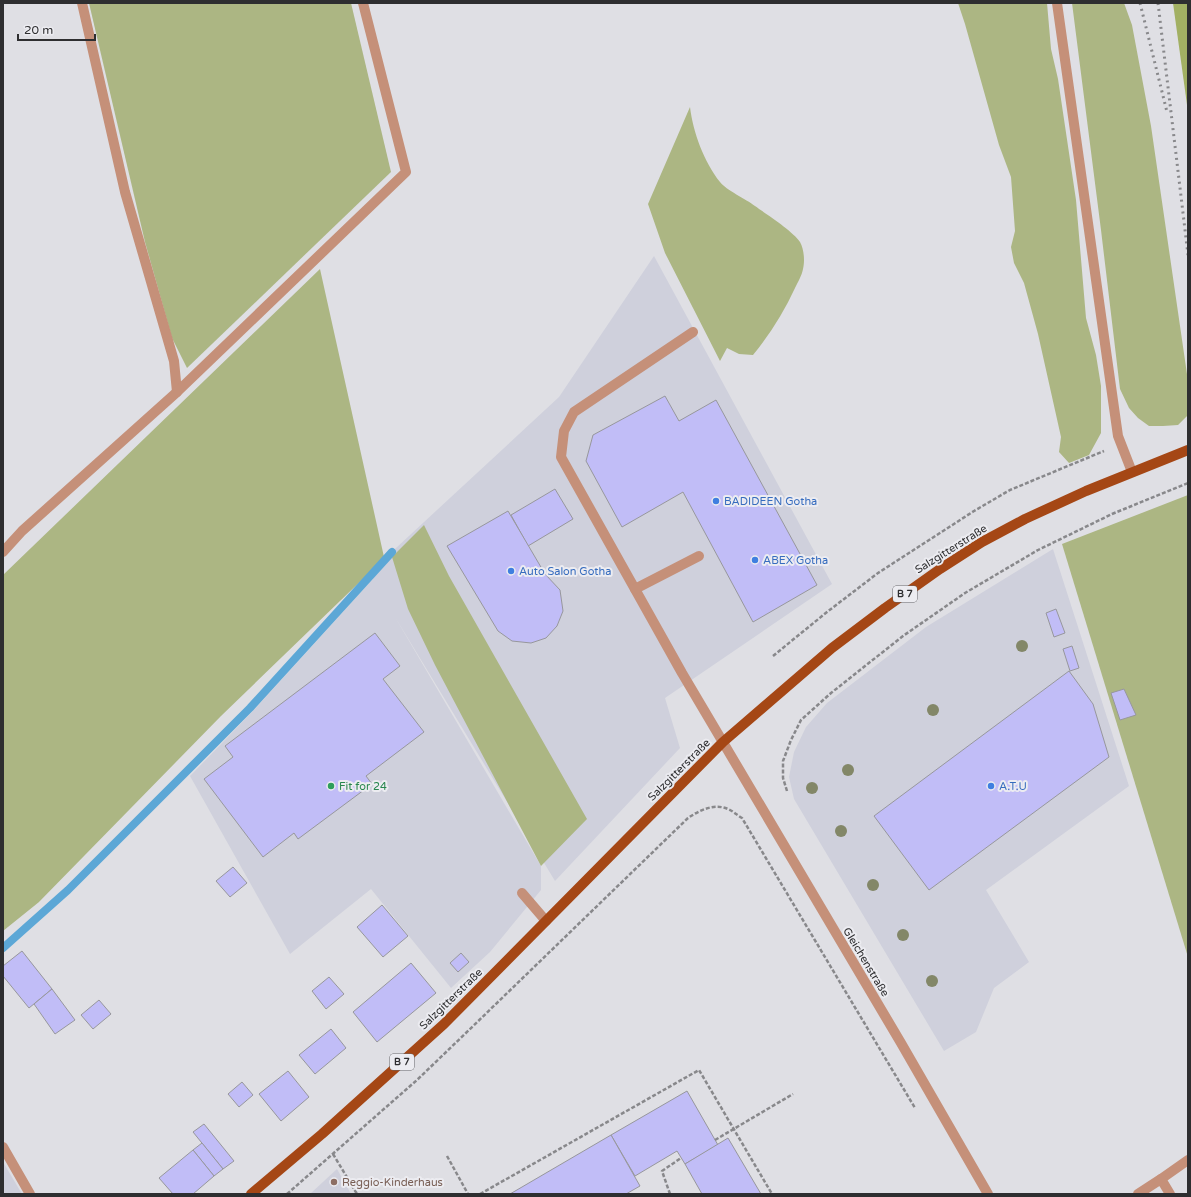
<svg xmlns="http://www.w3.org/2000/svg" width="1191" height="1197" viewBox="0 0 1191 1197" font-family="'Varela Round',sans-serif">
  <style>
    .built { fill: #cfd0dc }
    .green { fill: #acb683 }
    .forest { fill: #a2b063 }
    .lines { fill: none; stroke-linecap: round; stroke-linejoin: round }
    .stream { stroke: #5ca7d6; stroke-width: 8 }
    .building { fill: #c1bdf7; stroke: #97979c }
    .path { stroke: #88888b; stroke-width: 2.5; stroke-dasharray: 4 2; stroke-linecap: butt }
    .minor { stroke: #c59079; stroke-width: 10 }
    .major { stroke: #a54715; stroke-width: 10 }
    .rail { stroke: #88888b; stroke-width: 3; stroke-dasharray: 2 4; stroke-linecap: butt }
    .tree { fill: #838768 }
    .shop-dot { fill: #3f7fe0; stroke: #ececf1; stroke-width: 1.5 }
    .leisure-dot { fill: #2e9e5b; stroke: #ececf1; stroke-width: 1.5 }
    .education-dot { fill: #8d6e63; stroke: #ececf1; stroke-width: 1.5 }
    .labels { text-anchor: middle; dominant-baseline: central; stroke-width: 4; stroke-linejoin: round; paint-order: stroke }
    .shield { fill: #ececf1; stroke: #67676a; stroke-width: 1 }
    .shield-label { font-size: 10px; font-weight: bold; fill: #2e2e30 }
    .shop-label { font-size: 11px; fill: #366cbe; stroke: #ececf1; text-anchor: start }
    .street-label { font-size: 11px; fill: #2e2e30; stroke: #ececf1 }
    .leisure-label { font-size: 11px; fill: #27864d; stroke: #ececf1; text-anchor: start }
    .education-label { font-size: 11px; fill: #785e54; stroke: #ececf1; text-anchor: start }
  </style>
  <rect width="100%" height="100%" fill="#dfdfe4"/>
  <!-- built -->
  <g class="built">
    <path d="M654 256 832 584 665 698 680 748 555 881 395 617 541 866V890L490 952 451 988 371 889 290 954 190 776 254 710 373 579 369 573 559 397Z"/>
    <path d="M1053 549 1129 786 986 890 1029 962 994 988 976 1032 944 1051 794 799 789 777 794 752 806 727 827 703 926 627Z"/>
    <path d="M3 1162 22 1194H3Z"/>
    <path d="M337 1169 351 1194H310Z"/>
  </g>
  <!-- green -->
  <g class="green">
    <path d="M89 3H351L391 172 187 368 172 338 145 242Z"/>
    <path d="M958 3H1047L1051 49 1058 79 1076 200 1086 318 1096 355 1101 386V433L1089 455 1069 463 1059 452 1061 437 1038 334 1024 283 1014 263 1011 247 1015 231 1011 177 999 145 965 24Z"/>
    <path d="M1072 3H1124L1132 25 1151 126 1188 381V415L1178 425 1163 426H1149L1138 418 1129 408 1120 389 1101 230Z"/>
    <path d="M690 107C693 132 704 162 720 182 726 190 746 199 755 206 766 214 793 231 800 242 804 249 805 261 803 269 802 275 798 282 795 288 784 312 770 334 753 355L739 354 727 348 720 361 665 253 648 204Z"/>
    <path d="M320 269 384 557 369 573 221 716 39 902 3 931V575Z"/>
    <path d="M1188 495V957L1062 544Z"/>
    <path d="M424 525 449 576 587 819 541 866 435 665 408 609 392 557Z"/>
  </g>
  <!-- forest -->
  <path class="forest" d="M1173 3H1188V112Z"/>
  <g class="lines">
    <!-- stream -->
    <path class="stream" d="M3 948 68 890 250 708 392 552"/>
  </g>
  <!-- building -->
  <g class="building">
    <path d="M665 396 679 421 716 400 817 585 753 622 683 492 622 527 586 461 593 435Z"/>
    <path d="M555 489 573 519 528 546 511 515Z"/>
    <path d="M508 511 545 574 560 590 563 611 557 626 546 638 531 643 512 641 498 631 447 546Z"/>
    <path d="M1056 609 1065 633 1054 637 1046 613Z"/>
    <path d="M375 633 400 666 383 679 424 732 366 776 372 784 298 839 294 833 263 857 204 779 233 757 225 746Z"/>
    <path d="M1072 646 1079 668 1070 671 1063 649Z"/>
    <path d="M1069 671 1093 704 1109 757 929 890 874 816Z"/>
    <path d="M1124 689 1136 715 1120 720 1111 693Z"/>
    <path d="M233 867 247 883 230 897 216 881Z"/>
    <path d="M382 905 408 936 383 957 357 927Z"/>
    <path d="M22 951 52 989 29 1008 3 976V966Z"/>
    <path d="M461 953 469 962 458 972 450 963Z"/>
    <path d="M411 963 436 993 377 1042 353 1012Z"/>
    <path d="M329 977 344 994 326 1009 312 991Z"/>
    <path d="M52 989 75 1020 55 1034 34 1004Z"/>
    <path d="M99 1000 111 1014 93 1029 81 1015Z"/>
    <path d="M331 1029 346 1048 315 1074 299 1055Z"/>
    <path d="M288 1071 309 1097 281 1121 259 1094Z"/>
    <path d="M242 1082 253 1095 239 1107 228 1094Z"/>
    <path d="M687 1091 718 1145 685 1164 677 1151 635 1176 611 1135Z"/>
    <path d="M204 1124 234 1161 223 1169 193 1132Z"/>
    <path d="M611 1135 640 1186 626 1194H510Z"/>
    <path d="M728 1138 761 1194H702L685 1164Z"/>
    <path d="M202 1143 223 1169 214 1176 193 1150Z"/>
    <path d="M193 1150 214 1176 193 1194H173L159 1178Z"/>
  </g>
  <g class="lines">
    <!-- path -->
    <g class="path">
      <path d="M773 656 827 612 878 573 974 511 1010 490 1104 451"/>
      <path d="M787 791 783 778V761L791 740 801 720 831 693 903 636 965 593 1038 550 1112 514 1188 483"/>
      <path d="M715 1140 793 1094"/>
      <path d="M333 1154 357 1194"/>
      <path d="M447 1156 468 1194"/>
      <path d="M287 1194 417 1080 469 1030 688 818C700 810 714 803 728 809 733 811 737 815 742 818L915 1108"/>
      <path d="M480 1194 699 1070 772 1194"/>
      <path d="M670 1194 662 1171 681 1158"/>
    </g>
    <!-- minor -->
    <g class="minor">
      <path d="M82 3 125 192 174 361 177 392"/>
      <path d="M1057 3 1118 436 1132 472"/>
      <path d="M693 332 574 412 564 431 561 457 682 673 901 1043 988 1194"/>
      <path d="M3 552 22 531 177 392 406 172 363 3"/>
      <path d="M635 589 699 556"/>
      <path d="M522 893 546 921"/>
      <path d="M3 1147 30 1194"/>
      <path d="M1161 1179 1188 1160"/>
      <path d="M1138 1194 1161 1179 1170 1194"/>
    </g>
    <!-- major -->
    <path class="major" d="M251 1194 322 1134 444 1024 723 742 832 648 885 608 940 569 982 542 1025 519 1086 491 1188 450"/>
    <!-- rail -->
    <g class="rail">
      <path d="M1140 3 1167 112"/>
      <path d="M1158 3 1188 255"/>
    </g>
  </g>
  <!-- trees -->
  <g class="tree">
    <circle cx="1022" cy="646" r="6"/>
    <circle cx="933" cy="710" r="6"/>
    <circle cx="848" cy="770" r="6"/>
    <circle cx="812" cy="788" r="6"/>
    <circle cx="841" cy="831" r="6"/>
    <circle cx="873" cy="885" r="6"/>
    <circle cx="903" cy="935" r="6"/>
    <circle cx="932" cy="981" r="6"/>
  </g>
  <!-- markers -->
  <g class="shop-dot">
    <circle cx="716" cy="501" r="4"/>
    <circle cx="755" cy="560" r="4"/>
    <circle cx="511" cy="571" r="4"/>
    <circle cx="991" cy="786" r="4"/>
  </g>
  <circle class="leisure-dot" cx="331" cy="786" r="4"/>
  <circle class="education-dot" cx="334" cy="1182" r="4"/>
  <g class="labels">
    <!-- shield labels -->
    <g class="shield">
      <rect x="893" y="586" width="24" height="16" rx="3"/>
      <rect x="390" y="1054" width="24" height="16" rx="3"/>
    </g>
    <g class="shield-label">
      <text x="905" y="594">B 7</text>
      <text x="402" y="1062">B 7</text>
    </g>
    <!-- shop labels -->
    <g class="shop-label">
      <text x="724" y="501">BADIDEEN Gotha</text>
      <text x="763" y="560">ABEX Gotha</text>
      <text x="519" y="571">Auto Salon Gotha</text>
      <text x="999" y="786">A.T.U</text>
    </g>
    <!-- street labels -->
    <g class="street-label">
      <text transform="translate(951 549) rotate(-32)">Salzgitterstraße</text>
      <text transform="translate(679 770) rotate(-45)">Salzgitterstraße</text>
      <text transform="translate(866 962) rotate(59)">Gleichenstraße</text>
      <text transform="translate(451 999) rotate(-44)">Salzgitterstraße</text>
    </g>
    <!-- leisure labels -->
    <g class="leisure-label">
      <text x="339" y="786">Fit for 24</text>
    </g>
    <!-- education labels -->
    <g class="education-label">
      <text x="342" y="1182">Reggio-Kinderhaus</text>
    </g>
  </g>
  <!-- border -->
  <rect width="1191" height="1197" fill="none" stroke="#2e2e30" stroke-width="8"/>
  <!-- scale -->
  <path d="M18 34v6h77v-6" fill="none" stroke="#2e2e30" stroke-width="2"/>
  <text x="24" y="34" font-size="12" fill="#2e2e30" stroke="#ececf1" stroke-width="3" paint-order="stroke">20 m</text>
</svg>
